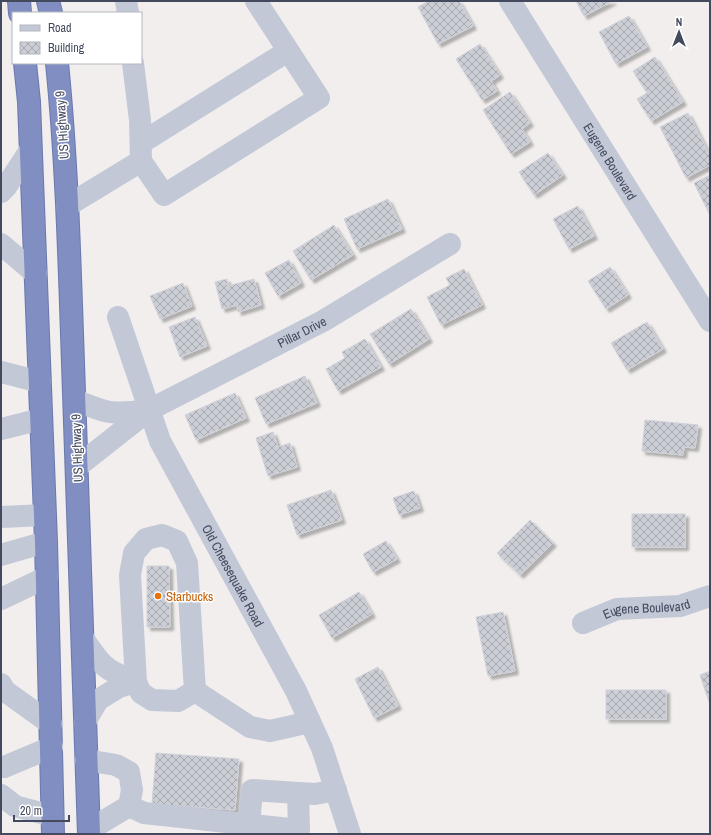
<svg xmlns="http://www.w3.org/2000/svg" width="711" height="835" viewBox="0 0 711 835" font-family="'Archivo Narrow',sans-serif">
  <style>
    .building { fill: url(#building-cross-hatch); stroke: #d1d1da; filter: url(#shadow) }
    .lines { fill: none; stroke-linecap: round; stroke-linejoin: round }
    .highway-casing { stroke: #6b79ae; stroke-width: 24 }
    .minor { stroke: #c2c8d6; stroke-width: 22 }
    .highway { stroke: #808ec2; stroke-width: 22 }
    .food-dot { fill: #e8710a; stroke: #fff; stroke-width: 1.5 }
    .labels { text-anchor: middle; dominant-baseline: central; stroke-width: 3; stroke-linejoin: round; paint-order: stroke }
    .street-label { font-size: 13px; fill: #444a5d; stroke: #fff }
    .food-label { font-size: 13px; fill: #c56008; stroke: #fff; text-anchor: start }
  </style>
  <defs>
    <pattern id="building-cross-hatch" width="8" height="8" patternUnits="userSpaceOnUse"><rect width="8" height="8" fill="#ccced6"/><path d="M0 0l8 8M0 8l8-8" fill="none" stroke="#a7a9b1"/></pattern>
    <filter id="shadow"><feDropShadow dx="3.5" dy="3.5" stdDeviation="1" flood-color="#0004"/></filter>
  </defs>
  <rect width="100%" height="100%" fill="#f1eeed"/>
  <!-- building -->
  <g class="building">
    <path d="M429 1H459L473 26 438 44 418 7Z"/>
    <path d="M576 1H613L584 16Z"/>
    <path d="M629 16 647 47 616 64 599 32Z"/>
    <path d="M480 44 500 75 491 81 497 91 482 100 456 59Z"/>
    <path d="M655 57 683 102 651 121 637 99 647 93 633 71Z"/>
    <path d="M510 92 530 123 522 129 530 142 511 154 483 110Z"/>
    <path d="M688 113 710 156V165L686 178 660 127Z"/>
    <path d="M548 153 563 175 534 195 519 172Z"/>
    <path d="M710 175V215L694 183Z"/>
    <path d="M388 199 402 229 357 249 344 219Z"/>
    <path d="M578 206 594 236 569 249 553 219Z"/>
    <path d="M334 225 353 255 311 280 293 251Z"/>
    <path d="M289 260 301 283 278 296 265 273Z"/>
    <path d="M610 267 628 295 606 309 588 281Z"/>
    <path d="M464 269 482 305 441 325 427 297 450 285 446 278Z"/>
    <path d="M227 279 228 286 254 279 261 305 238 312 237 305 222 309 215 282Z"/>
    <path d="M183 283 192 306 160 319 150 296Z"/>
    <path d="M411 309 429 339 389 364 370 334Z"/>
    <path d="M195 317 207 346 180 357 169 327Z"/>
    <path d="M647 322 663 349 627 370 611 343Z"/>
    <path d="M365 339 381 367 338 391 326 369 345 358 342 352Z"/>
    <path d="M305 376 317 403 266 424 255 398Z"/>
    <path d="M235 393 246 418 196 440 185 415Z"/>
    <path d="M645 420 698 425 695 448 684 447 683 455 642 451Z"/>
    <path d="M273 432 278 447 290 443 297 467 268 476 256 438Z"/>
    <path d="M331 490 342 520 297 535 287 505Z"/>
    <path d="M414 491 420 508 399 515 393 498Z"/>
    <rect x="632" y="514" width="53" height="33"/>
    <path d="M530 520 553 543 520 575 497 553Z"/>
    <path d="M386 541 397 559 373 572 363 554Z"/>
    <path d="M147 566H169L170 627H147Z"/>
    <path d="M359 592 372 614 332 638 319 615Z"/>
    <path d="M503 612 515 671 488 676 476 617Z"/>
    <path d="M378 667 398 706 374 718 355 679Z"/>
    <path d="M710 671V701L709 702 700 675Z"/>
    <rect x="606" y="690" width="60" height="29"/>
    <path d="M156 753 239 759 235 810 152 804Z"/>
  </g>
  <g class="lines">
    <defs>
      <g id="highway">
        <path d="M19 1 20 13"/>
        <path d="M48 1 51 13"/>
        <path d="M25 63 29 102 46 542 53 834"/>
        <path d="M57 63C66 153 69 243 72 334 79 501 82 667 89 834"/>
      </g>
    </defs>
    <!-- highway casing -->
    <use href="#highway" class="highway-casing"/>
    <!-- minor -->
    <g class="minor">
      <path d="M126 1 128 13"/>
      <path id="s1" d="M510 1 710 321"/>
      <path d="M133 63 140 120 141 161 164 195 319 98 256 1"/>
      <path d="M141 143 288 51"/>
      <path d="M1 192 6 187 30 150"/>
      <path d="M67 206 141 161"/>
      <path d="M1 244 36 274"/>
      <path id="s2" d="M118 317 160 441 296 691 322 748 350 834"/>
      <path d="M1 372 40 382"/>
      <path d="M75 400C108 414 113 415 149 410"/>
      <path d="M1 429 41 419"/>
      <path id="s3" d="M78 466 149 410 323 321 450 244"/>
      <path d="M1 517 45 515"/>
      <path d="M1 555 46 542"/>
      <path d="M1 599 47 577"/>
      <path id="s4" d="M583 623 617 609 680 606 710 596"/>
      <path d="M83 638C101 665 104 670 136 682L141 693 152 700 178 701 195 691 187 563 177 541 162 535 146 539 134 553 130 575 136 682"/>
      <path d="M1 684 5 691 51 724"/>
      <path d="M195 691 250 727 270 731 310 722"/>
      <path d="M85 722 98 700 119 687 136 682"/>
      <path d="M86 760 116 765 129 772 132 790 129 806 89 830"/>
      <path d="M1 767H4L52 747"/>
      <path d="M298 793 315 794 336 790"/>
      <path d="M1 795 15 806 52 816"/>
      <path d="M129 806 144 813 299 830 298 793 252 790 249 825"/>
    </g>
    <!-- highway -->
    <use href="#highway" class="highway"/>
  </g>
  <!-- markers -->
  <circle class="food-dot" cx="158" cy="596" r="4"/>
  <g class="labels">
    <!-- street labels -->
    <g class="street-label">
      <text transform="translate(62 125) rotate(-94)">US Highway 9</text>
      <text stroke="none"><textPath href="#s1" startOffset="189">Eugene Boulevard</textPath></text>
      <text stroke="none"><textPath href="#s3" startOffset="262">Pillar Drive</textPath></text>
      <text transform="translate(77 448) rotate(-92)">US Highway 9</text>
      <text stroke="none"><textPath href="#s2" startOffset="284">Old Cheesequake Road</textPath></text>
      <text stroke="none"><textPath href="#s4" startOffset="66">Eugene Boulevard</textPath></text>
    </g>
    <!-- food labels -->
    <g class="food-label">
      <text x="166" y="596">Starbucks</text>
    </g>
  </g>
  <!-- border -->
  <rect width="711" height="835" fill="none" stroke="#444a5d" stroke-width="4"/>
  <!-- legend -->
  <rect x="12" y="12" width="130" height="52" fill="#ffffff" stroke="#b4b7be"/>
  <rect x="20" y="25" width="20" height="6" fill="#c2c8d6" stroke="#b4b7be"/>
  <text x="48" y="32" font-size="12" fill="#444a5d">Road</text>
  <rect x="20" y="42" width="20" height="12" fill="url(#building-cross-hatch)" stroke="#b4b7be"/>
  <text x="48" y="52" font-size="12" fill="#444a5d">Building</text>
  <!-- north arrow -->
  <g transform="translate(679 32)" stroke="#ffffff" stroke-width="3" paint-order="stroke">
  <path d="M0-3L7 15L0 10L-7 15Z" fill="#444a5d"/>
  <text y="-6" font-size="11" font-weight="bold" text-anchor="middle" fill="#444a5d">N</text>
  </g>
  <!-- scale -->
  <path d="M14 815v6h55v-6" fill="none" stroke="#444a5d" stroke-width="2"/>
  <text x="20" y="815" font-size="12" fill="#444a5d" stroke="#ffffff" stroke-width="3" paint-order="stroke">20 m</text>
</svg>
